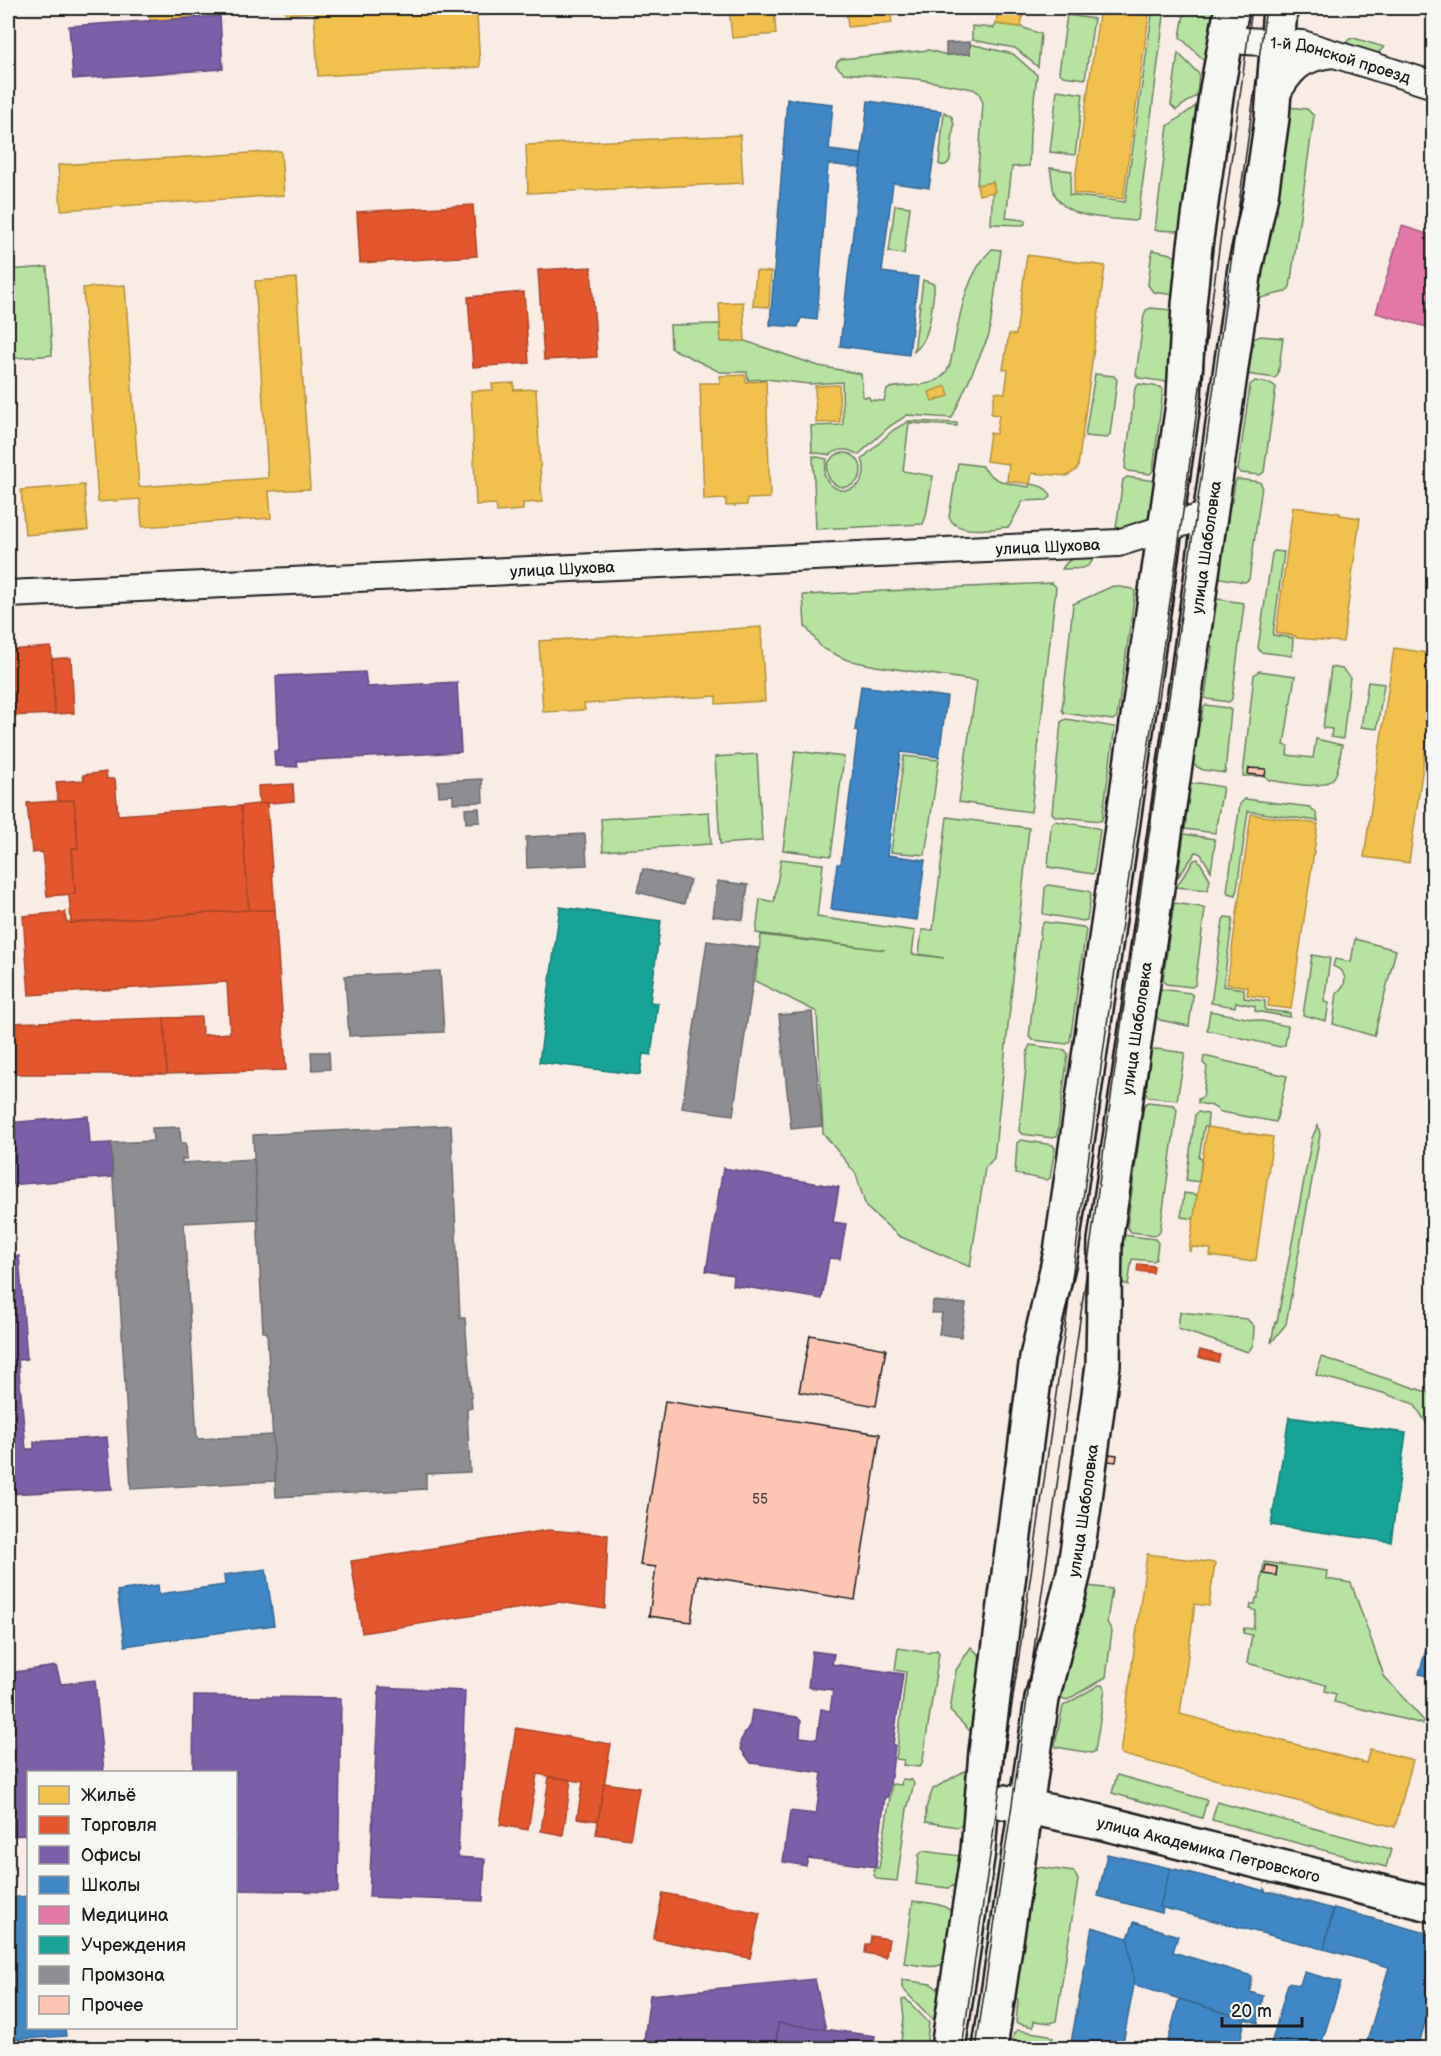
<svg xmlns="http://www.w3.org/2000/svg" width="1441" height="2056" font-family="'Balsamiq Sans',sans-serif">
<rect width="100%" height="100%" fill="#f8ece5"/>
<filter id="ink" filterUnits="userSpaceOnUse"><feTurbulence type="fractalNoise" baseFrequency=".0167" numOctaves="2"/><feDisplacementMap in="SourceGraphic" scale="12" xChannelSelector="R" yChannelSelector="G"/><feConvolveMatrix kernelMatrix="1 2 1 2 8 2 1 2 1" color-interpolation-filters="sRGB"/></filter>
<g filter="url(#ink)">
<g fill="#b7e3a1" stroke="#6a805e" stroke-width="1.5">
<path d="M1153 8H1165L1138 219 1134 221C1108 217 1065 221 1054 192 1052 185 1052 176 1050 168L1072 171 1069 195 1125 202Z"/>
<polygon points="1185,8 1217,8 1212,68 1180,37"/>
<polygon points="1067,15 1094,19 1085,79 1063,76 1059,72"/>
<polygon points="996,24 1021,27 1041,34 1038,67 1015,48 972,40 972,26 994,28"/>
<polygon points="1354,38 1384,47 1376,55 1345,45 1349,39"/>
<polygon points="970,44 1013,54 1037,75 1030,132 1029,166 1012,167 1006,218 1025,220 1025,224 1022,225 991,224 993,182 977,185 983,103 979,93 973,89 917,79 844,73 836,66 837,62 841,59 929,50 946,55 970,54"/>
<polygon points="1178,53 1199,74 1197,95 1176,110 1171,105"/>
<polygon points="1057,90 1083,94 1075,155 1050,152"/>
<polygon points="1210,96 1185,227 1177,231 1155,230 1168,126"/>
<polygon points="1288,107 1307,109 1314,116 1290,287 1285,292 1248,301"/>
<path d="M944 112 952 117 954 125 950 160C947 165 944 167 939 164Z"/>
<polygon points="895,205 910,207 904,254 889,252"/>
<path d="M992 249 1001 250 989 335 952 418 907 415 890 426 858 455C848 448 839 448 830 455L812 452 811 426 843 425 842 382 809 384 766 379 748 380 747 372H720L671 348 670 325 720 324 721 342 745 341 819 366 861 374 863 397H869L870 400 884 401 887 390 890 388C912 383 941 391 950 364 959 325 962 278 992 249Z"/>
<polygon points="1152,250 1171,254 1179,260 1182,296 1153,292 1148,285"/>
<polygon points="47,267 52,355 8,359 8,270"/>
<path d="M923 280 934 284V291C931 311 931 338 914 352Z"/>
<polygon points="1151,308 1181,311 1176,374 1168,378 1168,382 1139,378 1136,375 1144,315 1146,310"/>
<polygon points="1261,336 1283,338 1278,375 1275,378 1247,374 1248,341"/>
<polygon points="1095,374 1114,376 1117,380 1110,435 1107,438 1085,436"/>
<polygon points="1255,381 1272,384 1276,387 1264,472 1260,475 1241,473 1238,470 1250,385"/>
<polygon points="1139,384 1160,387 1163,390 1153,471 1150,474 1128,471 1125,468 1135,388"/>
<path d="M909 421 957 423V426L909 423 903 471 933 476 926 516 923 524 816 529 813 456 827 459 824 474C834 503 874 490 862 459L893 430Z"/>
<circle cx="844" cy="470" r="17"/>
<path d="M958 463 982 466C994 483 1010 484 1029 487L1030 484C1038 485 1049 488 1051 497L1047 500 1023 501 1009 527C992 528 957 536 949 517Z"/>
<polygon points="1127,477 1155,481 1155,517 1135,527 1116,528 1123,480"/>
<polygon points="1237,479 1260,482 1262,486 1249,579 1245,582 1208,576 1219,508 1232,502 1235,482"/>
<polygon points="1274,551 1284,552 1273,635 1293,638 1292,656 1261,652 1258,648 1272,554"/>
<path d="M1093 557C1091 572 1074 568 1062 569 1070 555 1078 558 1093 557Z"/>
<polygon points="1052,583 1056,587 1031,812 959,802 977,681 876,666 847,660 822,648 805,626 803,595"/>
<polygon points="1113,586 1133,589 1135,592 1117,717 1113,720 1064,713 1062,710 1073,604"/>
<polygon points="1205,597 1243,603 1244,605 1232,699 1229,702 1207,699 1205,697 1212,647 1201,639"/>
<polygon points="1331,667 1342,669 1350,677 1343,739 1331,737 1332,729 1323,728"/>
<path d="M1259 671 1295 676 1284 745 1288 746 1287 755 1313 758 1316 739 1342 745C1340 754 1340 765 1336 774 1327 794 1287 782 1269 780L1265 776H1243L1254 675Z"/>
<polygon points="1368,682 1384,684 1377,729 1361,727"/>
<polygon points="1206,705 1227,708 1231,710 1225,773 1203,770 1190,763 1197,722 1201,721 1203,707"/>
<polygon points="1066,719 1115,727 1102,820 1100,821 1055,816 1052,813 1061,722"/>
<polygon points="795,751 844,757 831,856 783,850"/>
<polygon points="757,754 762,841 720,844 715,757"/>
<polygon points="904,756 939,760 925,855 891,852"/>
<polygon points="1199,783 1223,787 1215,833 1185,829 1186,820 1183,817 1188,785"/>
<polygon points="1245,799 1310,807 1316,813 1318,821 1248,811 1236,895 1228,893 1227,891 1240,804"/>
<polygon points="709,812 711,844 603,851 601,819"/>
<polygon points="947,817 1029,828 994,1158 985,1168 970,1267 899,1236 866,1207 856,1174 823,1133 817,1012 755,981 761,935 885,950 756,933 760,899 774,902 781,859 823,864 817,917 915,931 912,954 944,958 919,954 922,930 933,930"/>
<polygon points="1055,821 1097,828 1100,830 1094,872 1093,874 1048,867 1051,825"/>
<polygon points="1184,834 1214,839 1215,844 1211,871 1201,854 1196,852 1178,877"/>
<polygon points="1198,859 1210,879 1208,890 1176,887 1194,860"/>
<polygon points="1048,885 1089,891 1091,894 1087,920 1083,921 1043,914 1045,888"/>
<polygon points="1174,903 1200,907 1205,909 1195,985 1192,987 1166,984 1163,980"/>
<polygon points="1225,917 1233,918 1223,986 1244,989 1244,998 1265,1001 1265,1010 1290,1013 1290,1017 1255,1011 1255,1006 1236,1002 1235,1007 1211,1003 1223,920"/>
<polygon points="1044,922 1083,927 1086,930 1070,1041 1067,1044 1033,1040 1029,1037 1041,926"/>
<polygon points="1355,939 1396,950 1374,1036 1333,1024 1337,993 1344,985 1345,978 1342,971 1333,966 1335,959 1351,962"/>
<polygon points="1312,955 1330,958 1324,1002 1329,1003 1326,1021 1303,1015"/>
<polygon points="1160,989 1190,993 1193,996 1189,1026 1160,1020 1150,1012 1148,994"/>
<polygon points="1210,1011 1288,1026 1285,1045 1280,1047 1207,1030"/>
<polygon points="1030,1045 1065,1050 1068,1054 1057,1136 1053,1138 1022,1134 1019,1131 1028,1049"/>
<polygon points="1157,1049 1185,1053 1177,1100 1149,1097 1146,1094 1147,1082 1136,1074 1148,1052"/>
<polygon points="1204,1056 1287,1076 1276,1122 1221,1112 1212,1106 1198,1103 1198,1099 1203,1097 1207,1067 1203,1063"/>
<polygon points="1148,1102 1174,1105 1177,1110 1160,1231 1156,1235 1131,1232 1127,1227 1144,1105"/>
<polygon points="1198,1112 1208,1114 1207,1127 1204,1127 1199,1158 1202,1159 1199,1182 1186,1180 1195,1115"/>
<polygon points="1318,1125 1320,1135 1286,1324 1271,1343 1275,1322 1277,1322 1312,1138"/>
<polygon points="1021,1140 1053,1145 1055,1148 1050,1178 1047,1180 1015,1174 1017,1143"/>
<polygon points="1184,1193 1197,1195 1194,1219 1181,1217"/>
<polygon points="1123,1235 1155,1239 1158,1243 1156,1259 1153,1261 1132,1259 1128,1285 1121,1282 1114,1239"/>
<polygon points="1180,1312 1247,1319 1254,1326 1253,1345 1248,1352 1178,1329"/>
<polygon points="1321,1357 1433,1394 1433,1433 1414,1404 1383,1393 1316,1375"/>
<polygon points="1264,1562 1327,1571 1326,1579 1351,1583 1384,1676 1424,1721 1423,1724 1334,1702 1336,1694 1325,1691 1326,1685 1247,1663 1252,1635 1243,1633 1244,1628 1253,1629 1256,1611 1250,1609 1251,1604 1255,1604 1256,1598 1258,1598 1258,1593 1260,1592"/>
<polygon points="1079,1585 1112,1589 1107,1622 1112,1631 1106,1677 1067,1700 1061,1698 1054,1693"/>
<polygon points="971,1647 981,1657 984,1666 975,1736 950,1711 956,1670"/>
<polygon points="898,1648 928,1653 937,1650 939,1653 923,1759 921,1766 918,1767 903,1765 904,1760 896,1759 906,1672 895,1670"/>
<polygon points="1099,1685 1102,1685 1105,1689 1095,1751 1092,1753 1056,1747 1055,1744 1063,1706"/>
<polygon points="971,1767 970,1821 958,1827 926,1822 926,1808 933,1789"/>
<polygon points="1117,1775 1207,1800 1202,1818 1112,1793"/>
<polygon points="902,1779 912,1780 914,1784 907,1809 897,1881 877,1879 874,1875 874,1868 879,1868 892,1784 901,1785"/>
<polygon points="1217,1802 1391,1849 1386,1867 1212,1820"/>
<polygon points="923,1851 969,1857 957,1885 948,1888 916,1884 919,1855"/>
<polygon points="1024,1865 1074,1872 1078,1880 1056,2021 1051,2023 1034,2021 1033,2027 1016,2023 1018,2000 1007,1991"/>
<path d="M913 1901C928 1903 943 1903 954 1913L948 1962C934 1970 919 1965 904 1963Z"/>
<polygon points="902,1980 931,1984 942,1992 944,2018 935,2022 902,1988"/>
<polygon points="906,1999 929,2023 926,2048 900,2048 904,2018 902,2000"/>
<polygon points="1017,2030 1049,2035 1053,2038 1051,2048 1011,2048 1014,2033"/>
</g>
<g fill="#f2c14e" stroke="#b2903f" stroke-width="1.5">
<polygon points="149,8 195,8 196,18 150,21"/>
<polygon points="285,8 521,8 522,13 477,15 480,67 318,76 314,12 286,14"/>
<polygon points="729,8 774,8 776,34 732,38"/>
<polygon points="846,8 890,8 892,23 848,27"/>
<polygon points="998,8 1024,8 1021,27 996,24"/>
<polygon points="1100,8 1150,8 1123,199 1073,193"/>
<polygon points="740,135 743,183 528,193 526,145"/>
<polygon points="281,151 284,195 61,210 58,165"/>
<polygon points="993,182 995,192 979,195 977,185"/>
<polygon points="1027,255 1105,266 1078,467 1075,471 1067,476 1032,473 1030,484 1007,481 1009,464 986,461 990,433 996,434 999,415 991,414 995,392 1005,393 1008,370 1003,369 1009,334 1016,335"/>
<polygon points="756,271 771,272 769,307 753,306"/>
<polygon points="296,278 310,489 269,491 271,518 142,527 140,499 98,502 83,288 125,285 139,487 268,478 255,281"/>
<polygon points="743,302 745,341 721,342 719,303"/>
<polygon points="745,375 746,382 766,381 770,498 747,499 747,505 726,506 726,499 704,500 700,383 720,383 720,376"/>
<polygon points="514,383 514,390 536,389 542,502 523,503 523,510 497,512 496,504 476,505 471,391 493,390 492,384"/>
<polygon points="839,385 840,422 816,423 815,386"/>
<polygon points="946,386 949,396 932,401 929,392"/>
<polygon points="84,485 88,530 25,535 21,490"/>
<polygon points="1293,507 1340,513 1340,515 1360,518 1343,642 1296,638 1296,636 1276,633"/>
<polygon points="761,627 765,701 716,704 716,696 584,704 585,710 543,712 539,641"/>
<polygon points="1394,648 1434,654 1434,689 1409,863 1364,857"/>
<polygon points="1251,814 1318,824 1291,1009 1268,1006 1269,998 1247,995 1248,987 1227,984"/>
<polygon points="1207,1127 1273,1137 1256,1260 1246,1261 1210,1256 1211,1249 1192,1247 1191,1251 1189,1251"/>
<polygon points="1147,1554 1215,1563 1209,1606 1195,1604 1180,1714 1366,1763 1370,1749 1413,1760 1395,1827 1120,1754"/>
</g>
<g fill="#e4572e" stroke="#a84529" stroke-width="1.5">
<polygon points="473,205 477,256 360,263 357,212"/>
<polygon points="591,267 597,357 544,360 538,270"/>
<polygon points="524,292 529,363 473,367 468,297"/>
<polygon points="51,647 55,714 8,716 8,650"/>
<polygon points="62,658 71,658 74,713 55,714 52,659"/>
<polygon points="106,772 107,779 115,779 118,815 241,806 249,910 71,923 69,894 75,894 72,848 78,848 74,800 58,801 56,782 84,780 83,775"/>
<polygon points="293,784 294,801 259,804 258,786"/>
<polygon points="74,800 78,848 72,848 75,894 47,896 42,852 32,853 27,803"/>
<polygon points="267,803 275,910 249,910 241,806"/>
<polygon points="249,910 275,910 286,1070 167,1074 164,1018 201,1017 202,1035 230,1033 227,982 29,995 23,916 65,912 66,921 71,923"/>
<polygon points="164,1018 167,1074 8,1074 8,1023"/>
<polygon points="1138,1264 1154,1266 1153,1273 1137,1271"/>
<polygon points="1200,1350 1220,1355 1218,1362 1198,1357"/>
<polygon points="548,1530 608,1535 605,1609 559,1602 362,1633 351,1561"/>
<polygon points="516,1728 611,1744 598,1821 577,1818 583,1782 537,1774 528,1830 500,1825"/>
<polygon points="549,1777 571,1780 563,1835 541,1831"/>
<polygon points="604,1783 639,1788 630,1839 596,1834"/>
<polygon points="663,1893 760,1913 750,1958 653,1939"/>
<polygon points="871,1936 889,1939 886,1957 865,1953 866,1944 870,1944"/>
</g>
<g fill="#7b5ea7" stroke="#5e4a7d" stroke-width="1.5">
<polygon points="220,16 223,69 73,79 69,26"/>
<polygon points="365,672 367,687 457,682 461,752 297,761 298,767 275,766 274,751 279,751 276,676"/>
<polygon points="88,1116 90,1144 111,1143 113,1177 8,1185 8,1123"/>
<polygon points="723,1168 839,1187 833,1222 846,1224 840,1259 829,1258 822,1299 732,1285 733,1275 706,1271"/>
<polygon points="8,1199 12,1256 19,1256 27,1359 18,1360 26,1449 34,1449 34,1442 107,1437 112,1489 8,1494"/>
<polygon points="812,1651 834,1654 832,1664 903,1674 893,1745 895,1745 892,1771 888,1797 885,1797 876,1867 808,1858 806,1866 783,1862 790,1811 816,1814 822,1773 751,1763 741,1749 740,1742 750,1724 752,1710 797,1717 801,1721 800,1737 817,1739 821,1709 830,1711 833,1690 808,1687"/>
<polygon points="56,1666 61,1684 95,1680 104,1772 28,1772 28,1835 8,1836 8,1673"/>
<polygon points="379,1687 465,1691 458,1857 485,1859 483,1901 369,1897"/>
<polygon points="194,1696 341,1698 338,1892 236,1890 236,1772 193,1772"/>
<polygon points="815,1979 826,2030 778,2023 776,2048 643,2048 650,1995"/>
<polygon points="778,2023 875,2036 873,2048 776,2048"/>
</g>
<g fill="#3f88c5" stroke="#346892" stroke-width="1.5">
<polygon points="787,99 833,104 829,150 862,154 860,168 828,164 817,320 801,318 798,327 770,325"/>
<polygon points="868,101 941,111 929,188 893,183 882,272 918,277 909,355 840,346"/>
<polygon points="861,686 947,697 939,757 901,752 887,855 925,860 917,920 831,909 837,864 841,864 858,731 855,730"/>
<polygon points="266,1569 274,1625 125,1646 117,1591 158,1585 159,1594 225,1585 224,1575"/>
<polygon points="1434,1621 1434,1678 1419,1674"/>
<polygon points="1107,1854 1170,1868 1160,1907 1163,1908 1162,1913 1098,1896"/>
<polygon points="1170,1868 1232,1883 1235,1882 1235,1884 1240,1884 1264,1891 1264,1889 1266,1892 1272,1892 1333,1909 1324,1949 1160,1907"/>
<polygon points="28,1896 28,2028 65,2028 66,2036 8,2040 8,1898"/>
<polygon points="1334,1908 1434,1935 1434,1991 1418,2048 1365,2048 1389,1967 1324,1949"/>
<polygon points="1134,1922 1178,1936 1173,1952 1252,1976 1250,1992 1263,1996 1258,2023 1134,1985 1128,1938"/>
<polygon points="1092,1927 1128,1938 1134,1985 1122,2048 1070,2048"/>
<polygon points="1304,1972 1341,1982 1320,2048 1270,2048 1288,1983 1300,1985"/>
<polygon points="1179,1999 1245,2019 1239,2048 1166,2048"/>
</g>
<g fill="#e377a8" stroke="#a75c7e" stroke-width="1.5">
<polygon points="1402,226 1434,236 1434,329 1376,313"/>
<polygon points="1434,499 1434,518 1429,517"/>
</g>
<g fill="#17a398" stroke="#187a73" stroke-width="1.5">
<polygon points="560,907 661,921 650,1002 658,1003 651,1055 643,1054 640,1075 539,1062"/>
<polygon points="1289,1417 1406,1433 1391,1542 1271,1525"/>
</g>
<g fill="#8d8d92" stroke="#6b6b6f" stroke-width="1.5">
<polygon points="970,42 970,54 946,55 946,43"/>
<polygon points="482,779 483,802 453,803 453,795 439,796 438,781"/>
<polygon points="479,808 480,822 466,823 465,809"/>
<polygon points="585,834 587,865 527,868 526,837"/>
<polygon points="643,869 690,880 684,904 637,892"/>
<polygon points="717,881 748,885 743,920 713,916"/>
<polygon points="707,941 758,948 733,1115 682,1108"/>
<polygon points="440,971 444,1032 349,1036 345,976"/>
<polygon points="812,1012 822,1126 791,1129 779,1015"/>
<polygon points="311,1052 329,1052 330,1069 312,1070"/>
<polygon points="451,1125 460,1318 465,1318 472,1408 467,1409 470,1472 426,1474 426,1489 276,1497 267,1332 263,1332 253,1135"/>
<polygon points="180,1127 181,1143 186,1143 187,1159 182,1159 182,1163 254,1159 258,1219 184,1223 197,1439 273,1435 275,1481 131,1489 111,1143 153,1141 152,1128"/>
<polygon points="933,1301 966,1304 961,1337 939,1334 942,1313 932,1313"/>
</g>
<g fill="#fec5b3" stroke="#1c1c1c" stroke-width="1.5">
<polygon points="1249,768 1266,769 1265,776 1248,774"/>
<polygon points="810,1335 886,1349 876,1406 799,1392"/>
<polygon points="665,1401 880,1434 855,1600 698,1575 691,1622 649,1616 656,1567 640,1565"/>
<polygon points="1102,1453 1117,1455 1116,1462 1108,1461 1107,1469 1099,1468"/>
<polygon points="1266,1565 1277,1567 1276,1576 1264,1574"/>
</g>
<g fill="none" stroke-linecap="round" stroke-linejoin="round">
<defs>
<g id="street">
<path id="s1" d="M1245 41 1302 44 1434 85"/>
<path d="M1275 97C1290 70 1301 57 1333 54"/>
<path id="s2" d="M8 594 1118 543 1211 514"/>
</g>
<g id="secondary">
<path id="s3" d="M1004 1802 1096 1821 1434 1905"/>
<polyline points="948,2048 978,1851 986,1752 1037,1357 1061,1252 1184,397 1189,305 1195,246 1217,89 1232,8"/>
<path id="s4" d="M990 2048 1042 1699 1074 1572 1083 1513 1103 1365 1105 1241 1174 772 1245 268 1261 195 1272 118 1280 8"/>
</g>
</defs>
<use href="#street" stroke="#1c1c1c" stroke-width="30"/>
<use href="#secondary" stroke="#1c1c1c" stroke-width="38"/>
<use href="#street" stroke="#f6f6f2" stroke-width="26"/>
<use href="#secondary" stroke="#f6f6f2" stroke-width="33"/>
<g stroke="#1c1c1c" stroke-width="1.5">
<polyline points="962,2048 1038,1525 1107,1024 1178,548 1252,8"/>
<polyline points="976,2048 1019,1757 1121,1026 1205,451 1266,8"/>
</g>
</g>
</g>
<g text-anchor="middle" stroke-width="6" stroke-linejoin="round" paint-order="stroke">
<g font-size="14" fill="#544642">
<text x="760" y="1504">55</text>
</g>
<g font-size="16" fill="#1c1c1c" stroke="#f6f6f2">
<text dy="6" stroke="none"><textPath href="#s1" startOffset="98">1-й Донской проезд</textPath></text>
<text dy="6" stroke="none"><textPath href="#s2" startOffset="1041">улица Шухова</textPath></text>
<text dy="6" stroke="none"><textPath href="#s4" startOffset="1518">улица Шаболовка</textPath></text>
<text dy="6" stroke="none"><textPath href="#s2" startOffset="555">улица Шухова</textPath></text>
<text dy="6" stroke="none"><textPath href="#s4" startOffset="1032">улица Шаболовка</textPath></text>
<text dy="6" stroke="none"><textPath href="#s4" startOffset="546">улица Шаболовка</textPath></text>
<text dy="6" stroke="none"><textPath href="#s3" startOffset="210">улица Академика Петровского</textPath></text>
</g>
</g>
<rect width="1441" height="2056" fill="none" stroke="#f6f6f2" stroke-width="30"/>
<rect x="15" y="15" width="1411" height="2026" fill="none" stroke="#1c1c1c" stroke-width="2" filter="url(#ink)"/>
<rect x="27" y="1771" width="210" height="258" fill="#f6f6f2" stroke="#9f9f9c" stroke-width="1.5"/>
<rect x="39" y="1786" width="30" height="18" fill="#f2c14e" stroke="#9f9f9c" stroke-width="1.5"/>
<text x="81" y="1801" font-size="18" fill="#1c1c1c">Жильё</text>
<rect x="39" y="1816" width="30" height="18" fill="#e4572e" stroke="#9f9f9c" stroke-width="1.5"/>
<text x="81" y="1831" font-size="18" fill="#1c1c1c">Торговля</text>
<rect x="39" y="1846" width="30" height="18" fill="#7b5ea7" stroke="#9f9f9c" stroke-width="1.5"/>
<text x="81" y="1861" font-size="18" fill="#1c1c1c">Офисы</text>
<rect x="39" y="1876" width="30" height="18" fill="#3f88c5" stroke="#9f9f9c" stroke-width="1.5"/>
<text x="81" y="1891" font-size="18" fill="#1c1c1c">Школы</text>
<rect x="39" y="1906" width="30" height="18" fill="#e377a8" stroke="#9f9f9c" stroke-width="1.5"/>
<text x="81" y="1921" font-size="18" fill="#1c1c1c">Медицина</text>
<rect x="39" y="1936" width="30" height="18" fill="#17a398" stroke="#9f9f9c" stroke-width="1.5"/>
<text x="81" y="1951" font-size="18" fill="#1c1c1c">Учреждения</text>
<rect x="39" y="1966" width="30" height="18" fill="#8d8d92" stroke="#9f9f9c" stroke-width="1.5"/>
<text x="81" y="1981" font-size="18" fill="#1c1c1c">Промзона</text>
<rect x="39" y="1996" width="30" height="18" fill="#fec5b3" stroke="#9f9f9c" stroke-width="1.5"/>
<text x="81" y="2011" font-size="18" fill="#1c1c1c">Прочее</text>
<path d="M1222 2017v9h80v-9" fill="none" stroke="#1c1c1c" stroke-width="3"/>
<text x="1231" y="2017" font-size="18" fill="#1c1c1c" stroke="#f6f6f2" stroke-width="4.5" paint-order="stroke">20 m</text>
</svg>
